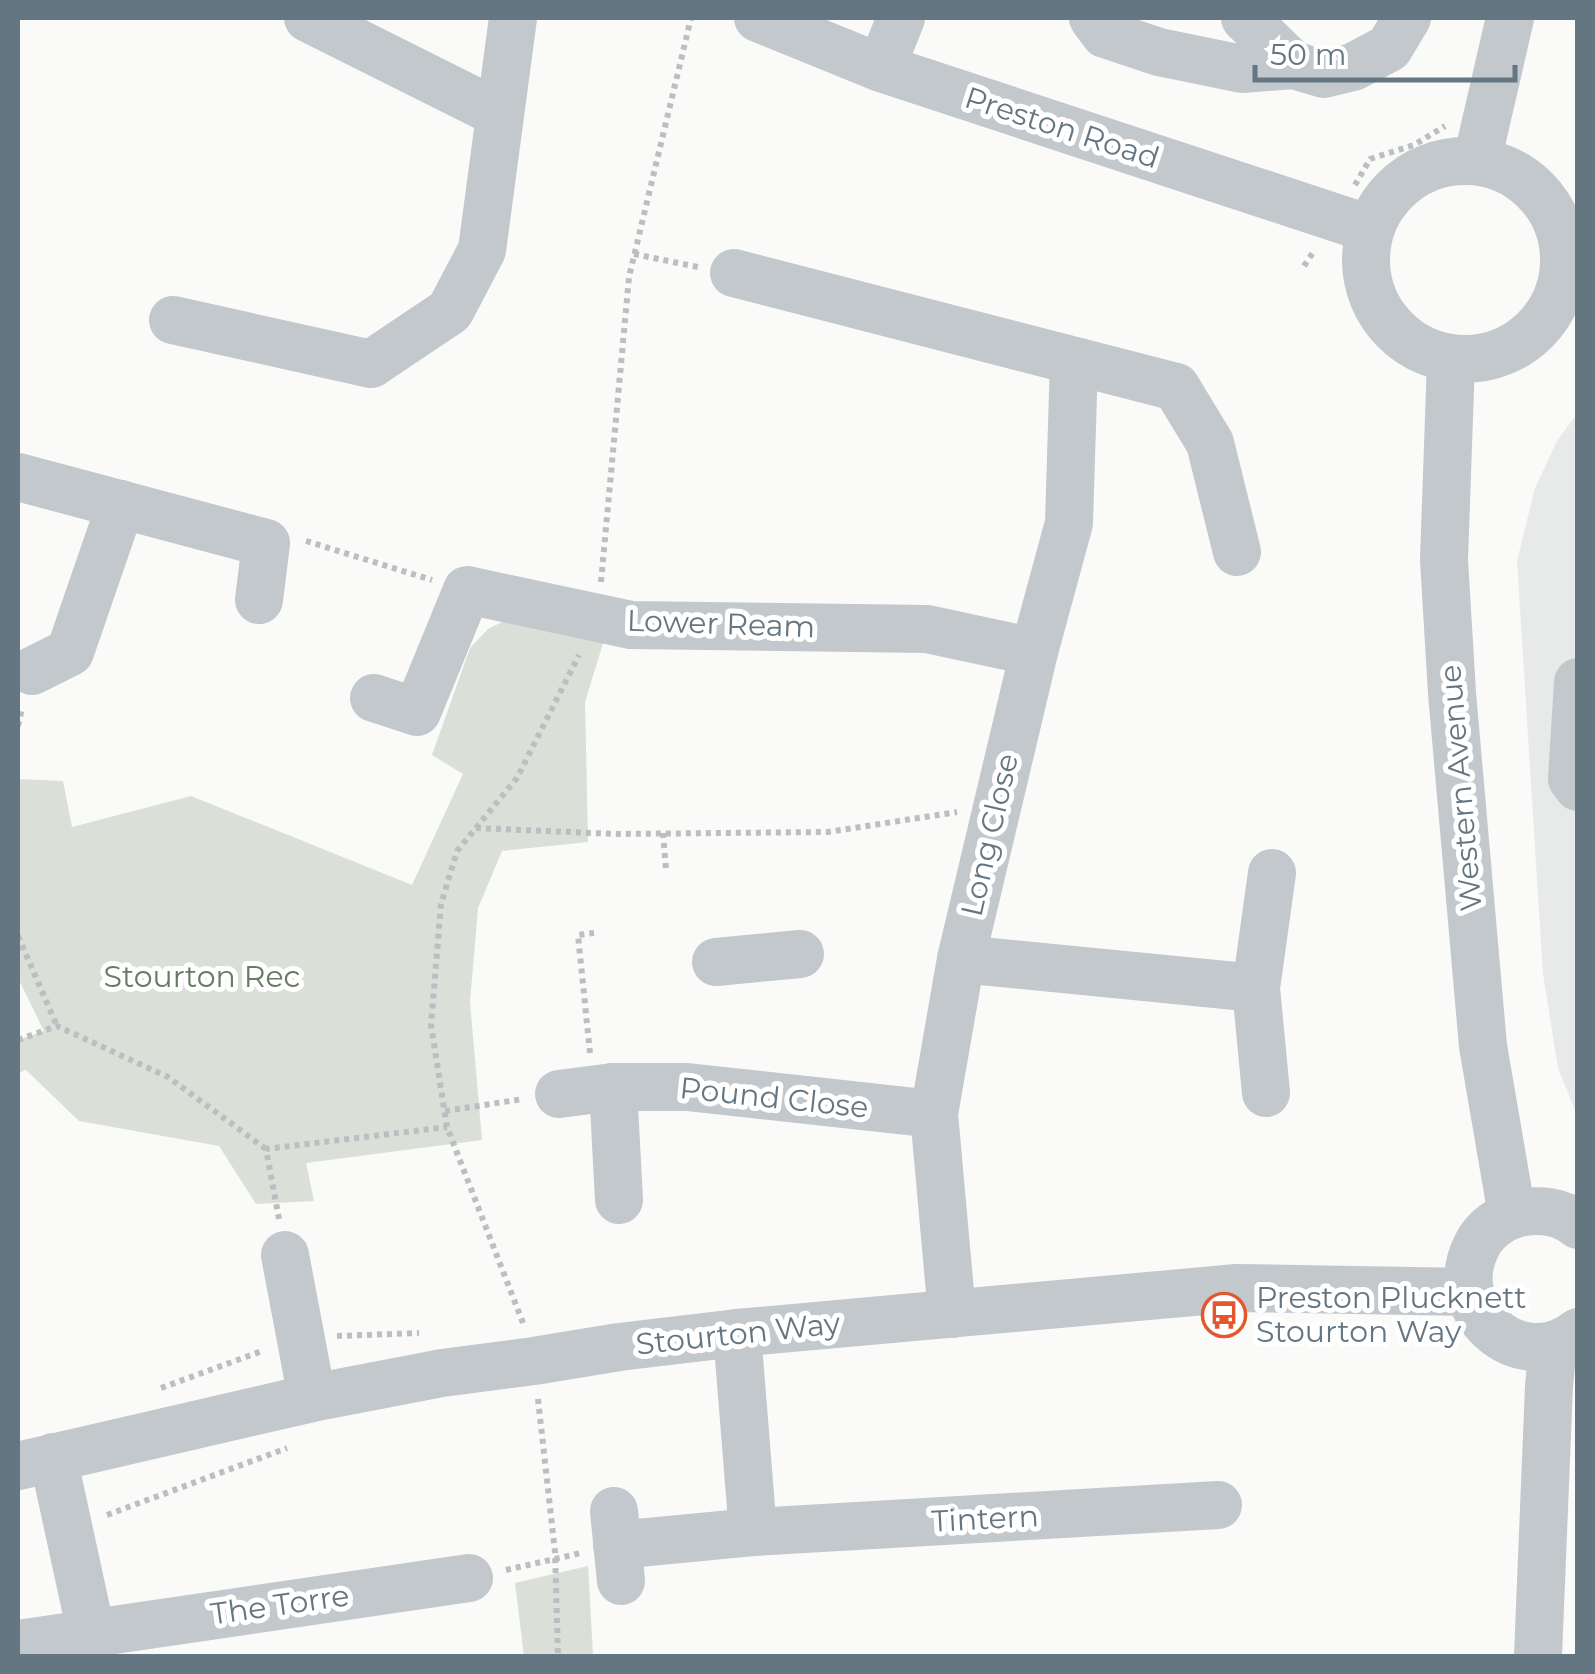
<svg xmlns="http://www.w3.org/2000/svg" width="1595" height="1674" font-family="Montserrat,sans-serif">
<rect width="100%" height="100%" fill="#fafaf8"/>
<polygon fill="#e8e9e9" points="1577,417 1577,1115 1558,1068 1543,974 1517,561 1535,488 1557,441 1573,419"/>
<g fill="#dadfd7">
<polygon points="508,619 605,637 585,702 588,842 502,851 478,908 470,1002 482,1140 306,1163 314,1201 256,1204 219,1146 79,1121 26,1070 18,1073 18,1040 44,1031 18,978 18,779 63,781 72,827 191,796 412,885 463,774 432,755 470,648 488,629"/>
<polygon points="588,1566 593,1656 524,1656 515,1583"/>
</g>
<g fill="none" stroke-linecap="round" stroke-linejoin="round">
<g stroke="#bbbfc2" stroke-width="6" stroke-dasharray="5 5" stroke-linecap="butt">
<polyline points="1355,185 1370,159 1414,145 1445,126"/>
<polyline points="634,254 698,267"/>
<polyline points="1304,266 1314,251"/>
<polyline points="306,541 432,580"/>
<polyline points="601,582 629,277 691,18"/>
<polyline points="18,726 22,708"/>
<polyline points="476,828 616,834 828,832 957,812"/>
<polyline points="663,833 666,869"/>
<polyline points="18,936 57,1026"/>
<polyline points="18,1040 57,1026 168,1077 266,1149"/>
<polyline points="590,1053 578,935 594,933"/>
<polyline points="445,1111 523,1099"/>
<polyline points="279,1219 266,1149 447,1127"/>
<polyline points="523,1323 447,1127 431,1025 441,904 457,851 517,778 579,655"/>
<polyline points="337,1336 419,1333"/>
<polyline points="161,1388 262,1351"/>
<polyline points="538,1399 555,1552 558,1656"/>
<polyline points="107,1515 287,1448"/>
<polyline points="506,1570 581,1553"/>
</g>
<g stroke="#c3c8cc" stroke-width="48">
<polyline points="308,18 500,114"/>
<polyline points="758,18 881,68 1370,229"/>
<polyline points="1093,18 1105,34 1159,52 1242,69 1293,65 1324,74 1353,67 1389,48 1407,18"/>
<polyline points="1245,18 1293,65"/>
<polyline points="881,68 901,18"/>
<circle cx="1465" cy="260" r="99"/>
<polyline points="1477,161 1510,18"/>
<polyline points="734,273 1176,387 1210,443 1237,552"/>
<polyline points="173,320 371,364 450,311 482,250 513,18"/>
<polyline points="1451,360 1444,560 1452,693 1483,1046 1512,1215"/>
<polyline points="18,477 266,543 259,600"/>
<polyline points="32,671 70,652 121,504"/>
<polyline points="1578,682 1572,779 1578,787"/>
<polyline points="374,698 417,712 467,590 631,625 927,629 1034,652"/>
<polyline points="961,959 1256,988"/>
<polyline points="716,962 800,954"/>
<polyline points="1266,1093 1256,988 1272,873"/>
<polyline points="559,1094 613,1087"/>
<polyline points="619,1200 613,1087 687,1087 934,1114"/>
<path d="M1578 1225C1561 1211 1539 1209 1519 1213 1502 1217 1485 1229 1477 1245 1443 1310 1520 1378 1578 1332"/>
<polyline points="285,1255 312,1398"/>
<polyline points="952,1314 934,1114 961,959 1034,652 1069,523 1074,361"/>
<polyline points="737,1333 753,1532"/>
<polyline points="53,1457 91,1632"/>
<polyline points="18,1466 312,1398 442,1373 534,1361 619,1347 737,1333 1237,1288 1469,1292"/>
<polyline points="614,1511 621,1581"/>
<polyline points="617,1545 753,1532 1218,1505"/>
<polyline points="18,1644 469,1578"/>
<polyline points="1538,1656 1549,1386 1553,1345"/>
</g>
</g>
<defs>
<symbol id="bus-ring" viewBox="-11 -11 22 22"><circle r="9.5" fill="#fff" stroke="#e4572e" stroke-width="1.5"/><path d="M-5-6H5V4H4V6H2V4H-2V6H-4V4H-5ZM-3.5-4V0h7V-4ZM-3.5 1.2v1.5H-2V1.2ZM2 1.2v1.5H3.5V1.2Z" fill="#e4572e"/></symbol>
</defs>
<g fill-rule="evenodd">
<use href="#bus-ring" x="1199" y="1290" width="50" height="50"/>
</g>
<g text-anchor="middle" stroke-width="10" stroke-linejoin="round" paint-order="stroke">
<g font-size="30" fill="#657683" stroke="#fff">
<text transform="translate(1062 128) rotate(18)" y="10">Preston Road</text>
<text transform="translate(721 624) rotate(2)" y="10">Lower Ream</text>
<text transform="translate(1461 788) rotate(-95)" y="10">Western Avenue</text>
<text transform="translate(990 835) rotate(-77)" y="10">Long Close</text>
<text transform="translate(774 1098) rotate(6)" y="10">Pound Close</text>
<text transform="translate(738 1334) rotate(-6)" y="10">Stourton Way</text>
<text transform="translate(985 1519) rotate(-3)" y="10">Tintern</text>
<text transform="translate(280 1605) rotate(-8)" y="10">The Torre</text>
</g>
<g font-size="30" fill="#687a64" stroke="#fff">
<text x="202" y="987">Stourton Rec</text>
</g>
<g font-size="30" fill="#657683" stroke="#fff" text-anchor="start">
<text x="1256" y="1308">Preston Plucknett<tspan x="1256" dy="34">Stourton Way</tspan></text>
</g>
</g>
<rect width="1595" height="1674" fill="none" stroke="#657683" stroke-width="40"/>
<path d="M1255 65v15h260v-15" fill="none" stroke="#657683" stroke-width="5"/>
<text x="1270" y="65" font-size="30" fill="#657683" stroke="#ffffff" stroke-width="8" paint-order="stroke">50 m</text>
</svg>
